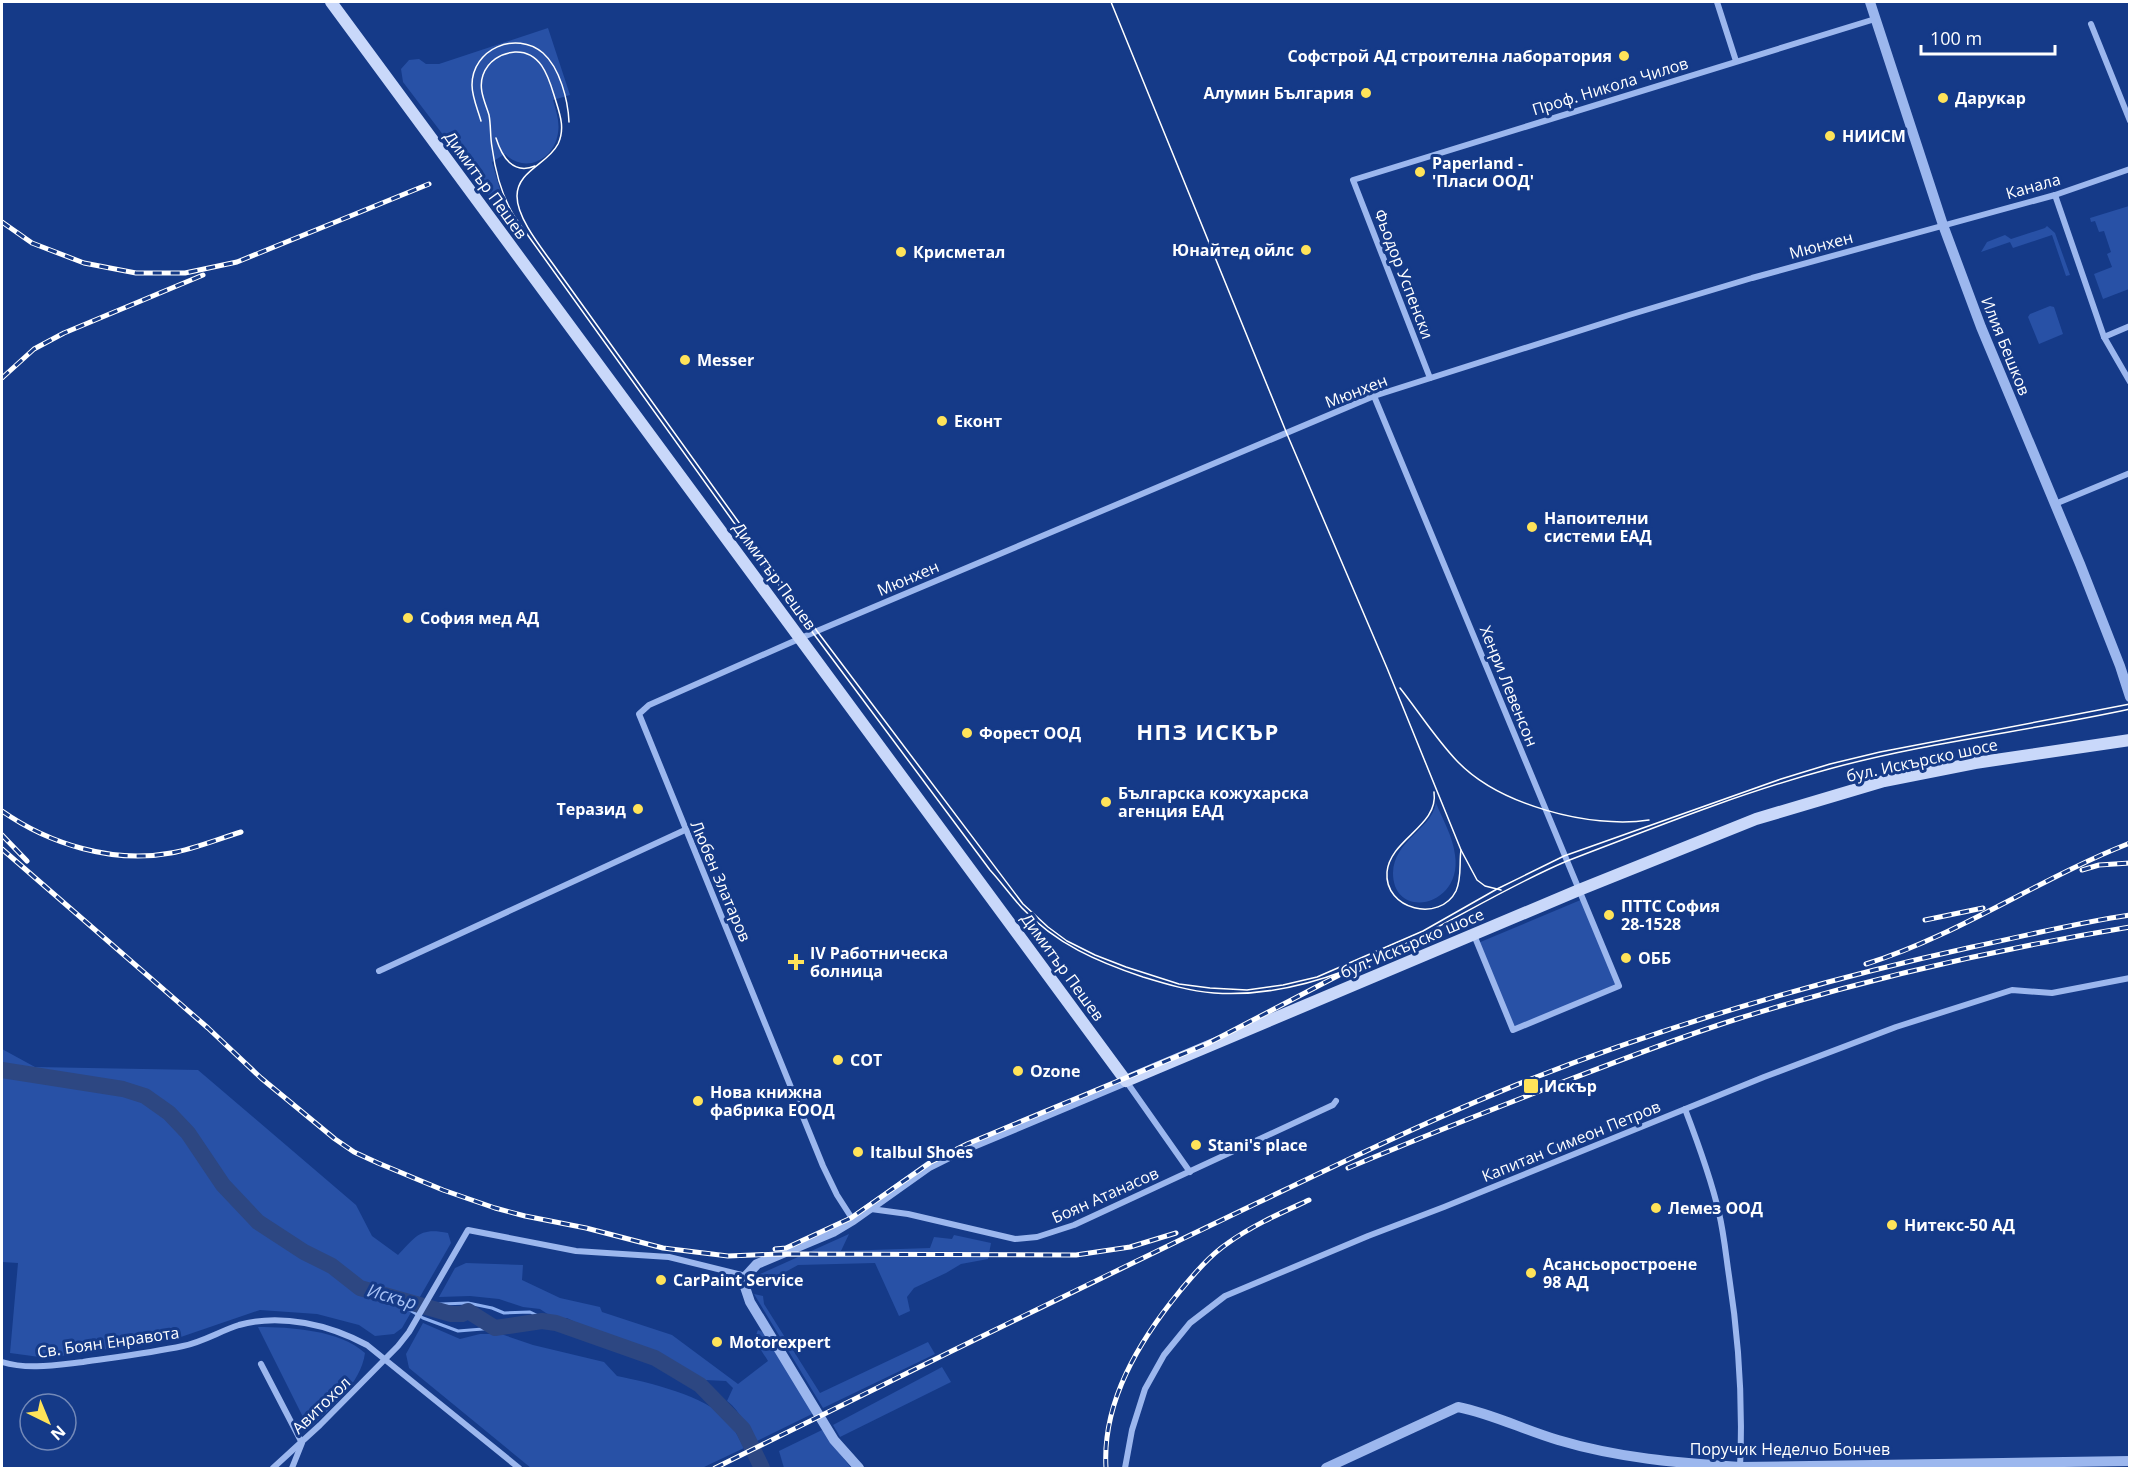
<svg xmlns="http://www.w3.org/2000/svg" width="2131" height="1470" font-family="'Open Sans',sans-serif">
<rect width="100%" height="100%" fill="#153a88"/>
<g fill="#2851a6">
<path d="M548 28 570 95 553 100C556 111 560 122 558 133 554 160 525 174 505 154L492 162 505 207 497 206 403 82 401 69 409 60 419 59 426 64H439Z"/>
<polygon points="2129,206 2129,289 2103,299 2094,274 2112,267 2107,254 2111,252 2104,231 2099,232 2095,221 2091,222 2090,218"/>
<polygon points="2047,226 2055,233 2070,275 2066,276 2052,235 2013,248 2010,242 1981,252 1987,242 2005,235 2011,239 2045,228"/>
<polygon points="2050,306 2054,307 2063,334 2039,344 2028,317 2030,314"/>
<path d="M1436 803C1443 820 1453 837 1455 855 1463 907 1393 921 1393 873 1394 840 1431 830 1436 803Z"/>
<polygon points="1583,899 1619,986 1513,1030 1478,943"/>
<path d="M2 1049 35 1067 198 1070 356 1205 372 1236 398 1255C416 1236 420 1227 448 1233L451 1243 402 1328 394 1334 375 1336 359 1325 317 1314 260 1310 175 1339 47 1358 10 1353 18 1263 2 1262Z"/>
<polygon points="849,1234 841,1251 930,1248 934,1237 952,1239 954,1235 991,1243 988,1259 961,1264 946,1273 914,1288 907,1297 910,1311 899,1316 875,1263 798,1265 769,1281 758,1275"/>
<path d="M466 1263 523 1265 522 1280 560 1298 600 1307 602 1312 672 1335 738 1384 768 1361C763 1352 752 1341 758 1330L763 1332 814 1413 755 1442C743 1427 743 1413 727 1401L733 1388 726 1381 705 1380 663 1356 587 1328 567 1318 555 1319 540 1309 523 1307 499 1299 470 1296 439 1297 455 1268Z"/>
<polygon points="754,1294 763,1296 764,1304 820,1393 928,1342 935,1354 823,1408"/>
<path d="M423 1323 460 1339 480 1334H501L533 1345 604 1362 617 1376C648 1382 706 1396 727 1420 734 1427 739 1439 744 1448L702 1468H531L409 1368 406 1354Z"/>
<path d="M258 1327C290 1327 340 1330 365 1353 361 1384 330 1408 309 1429Z"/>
<polygon points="942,1367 951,1382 840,1437 833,1425"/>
<polygon points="822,1430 851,1468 784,1468 779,1451"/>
</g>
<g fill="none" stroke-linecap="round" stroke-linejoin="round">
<g stroke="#8eb0f1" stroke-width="3">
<polyline points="385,1295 423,1318 458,1331 495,1328"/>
<polyline points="415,1305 468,1303 492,1308 504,1313 530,1312 551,1322"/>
</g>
<polyline stroke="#2d4782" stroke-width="16" points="2,1070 123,1089 145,1096 169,1113 188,1133 223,1185 258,1222 304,1252 332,1266 360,1288 451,1314 462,1314 468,1311 495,1328 542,1321 556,1323 655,1358 700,1385 743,1429 762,1468"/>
<g stroke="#9cb7ee" stroke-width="6">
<polyline points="1717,2 1736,61"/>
<polyline points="2091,24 2130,121"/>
<polyline points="2055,195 2104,337 2130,382"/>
<polyline points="2104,337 2130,326"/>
<polyline points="1430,378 1353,180 1875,19"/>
<polyline points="1374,396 1619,986 1513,1030 1474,935"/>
<polyline points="2055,504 2130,473"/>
<polyline points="379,971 685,830"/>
<polyline points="1126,1081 1190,1172"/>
<path d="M1685 1109C1698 1143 1711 1178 1719 1213 1724 1234 1726 1256 1729 1276 1739 1340 1743 1403 1740 1468"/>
<polyline points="871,1209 908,1214 1015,1239 1037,1237 1074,1225 1333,1105 1336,1101"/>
<polyline points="853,1220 837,1195 823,1166 639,714 649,705 817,631 1374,396 1629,315 1752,278 2055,195 2130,169"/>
<path d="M2 1362C28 1370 56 1365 83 1362 117 1357 150 1353 183 1346 203 1342 220 1331 239 1325 281 1313 330 1325 367 1345L519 1468"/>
<polyline points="261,1364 302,1443 292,1468"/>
<polyline points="273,1468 320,1425 398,1346 409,1332 468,1230 576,1251 669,1257 746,1276"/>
<polyline points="1125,1468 1132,1430 1145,1389 1164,1355 1190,1323 1225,1296 1368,1236 1444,1207 1764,1077 1896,1027 2012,990 2052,993 2130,978"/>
</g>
<g stroke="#9cb7ee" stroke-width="10">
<polyline points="1870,2 1943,225 1981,327 2080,564 2120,666 2130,697"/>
<polyline points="859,1468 834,1440 750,1302 744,1284 746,1276 757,1264 833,1232 853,1220 929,1166 959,1151 1126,1081"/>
<path d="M1326 1468 1458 1407C1493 1414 1524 1430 1558 1440 1618 1458 1678 1463 1740 1467L2130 1461"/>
</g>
<polyline stroke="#c9d8fa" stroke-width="12" points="331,2 1126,1081 1579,890 1756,819 1884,781 1975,763 2130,740"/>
<g stroke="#fff" stroke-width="1.5">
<polyline points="1111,2 1287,434 1387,668 1461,850 1477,880 1485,886 1501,890"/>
<path d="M481 121C478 110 472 97 472 85 472 49 516 30 543 53 560 68 568 100 569 122"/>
<path d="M496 138C502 157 513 175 535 166"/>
<path d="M1400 688C1419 712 1436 739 1457 761 1499 805 1590 829 1649 820"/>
<path d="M2130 704 1880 752 1830 764 1781 779 1564 856 1497 889 1423 931 1317 977 1283 985 1247 990 1210 988 1179 984 1126 967 1095 955 1067 941 1048 927 1023 904 817 631 558 271C545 252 517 220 517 196 517 171 548 164 558 144 566 127 559 112 554 95 548 75 540 51 515 52 501 53 488 61 483 75 478 89 485 102 489 115 491 125 490 136 492 147 495 170 502 196 514 216L813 633 990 870C1001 882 1011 896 1022 908 1056 944 1098 962 1143 977 1166 984 1189 991 1214 993 1343 1002 1453 909 1567 861 1653 828 1740 793 1829 769 1927 742 2030 731 2130 709"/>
<path d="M1434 792C1439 826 1390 839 1387 872 1384 910 1440 923 1456 891 1462 878 1459 863 1461 850"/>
</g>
<defs>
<g id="rail">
<polyline points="2,222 32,243 84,263 136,273 185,273 237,262 429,184"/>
<polyline points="2,378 34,349 64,333 203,275"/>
<path d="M2 811C49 844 113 864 171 853 194 849 218 839 241 832"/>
<polyline points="2,835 27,861"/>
<polyline points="2,849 208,1028 261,1078 335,1139 354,1152 378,1163 443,1190 495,1208 525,1216 586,1228 663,1248 728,1256 780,1254 1076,1255 1130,1247 1176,1233"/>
<polyline points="2082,870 2099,865 2130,863"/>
<polyline points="1925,920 1983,908"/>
<path d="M1866 964C1959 935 2040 878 2130 843"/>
<path d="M1348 1168C1417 1139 1488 1111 1558 1084 1618 1061 1677 1038 1737 1019 1866 979 1997 949 2130 927"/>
<polyline points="775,1249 786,1248 851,1218 931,1162 967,1144 1207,1044 1366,961"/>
<path d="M715 1468C868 1392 1022 1316 1176 1242 1294 1186 1410 1127 1531 1079 1674 1023 1822 980 1972 947 2024 936 2076 923 2130 915"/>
<path d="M1106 1468C1102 1402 1139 1341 1180 1291 1195 1273 1209 1256 1228 1243 1253 1225 1281 1213 1309 1200"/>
</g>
</defs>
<use href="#rail" stroke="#fff" stroke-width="5"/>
<use href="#rail" stroke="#153a88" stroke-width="3" stroke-dasharray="9" stroke-linecap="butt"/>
</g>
<g fill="#ffe359" stroke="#153a88" stroke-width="2">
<circle cx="1624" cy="56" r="6"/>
<circle cx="1366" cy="93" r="6"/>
<circle cx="1943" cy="98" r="6"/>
<circle cx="1830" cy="136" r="6"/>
<circle cx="1420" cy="172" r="6"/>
<circle cx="1306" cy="250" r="6"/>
<circle cx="901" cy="252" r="6"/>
<circle cx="685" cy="360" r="6"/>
<circle cx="942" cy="421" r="6"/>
<circle cx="1532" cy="527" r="6"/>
<circle cx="408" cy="618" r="6"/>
<circle cx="967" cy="733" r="6"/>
<circle cx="1106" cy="802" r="6"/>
<circle cx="638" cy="809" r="6"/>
<circle cx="1609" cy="915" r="6"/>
<circle cx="1626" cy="958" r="6"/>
<path d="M793 953h6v6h6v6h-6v6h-6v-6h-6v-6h6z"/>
<circle cx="838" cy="1060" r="6"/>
<circle cx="1018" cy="1071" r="6"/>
<rect x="1523" y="1078" width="16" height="16" rx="3"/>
<circle cx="698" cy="1101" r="6"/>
<circle cx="1196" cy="1145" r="6"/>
<circle cx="858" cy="1152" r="6"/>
<circle cx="1656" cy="1208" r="6"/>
<circle cx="1892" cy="1225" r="6"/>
<circle cx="1531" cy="1273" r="6"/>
<circle cx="661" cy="1280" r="6"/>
<circle cx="717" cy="1342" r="6"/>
</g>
<g text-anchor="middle" stroke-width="6" stroke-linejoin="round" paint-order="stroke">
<g font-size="16" font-weight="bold" fill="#fff" stroke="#153a88" text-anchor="start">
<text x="1612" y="62" text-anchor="end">Софстрой АД строителна лаборатория</text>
<text x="1354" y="99" text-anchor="end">Алумин България</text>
<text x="1955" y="104">Дарукар</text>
<text x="1842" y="142">НИИСМ</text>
<text x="1432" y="169">Paperland -<tspan x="1432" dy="18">'Пласи ООД'</tspan></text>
<text x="1294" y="256" text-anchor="end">Юнайтед ойлс</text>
<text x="913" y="258">Крисметал</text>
<text x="697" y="366">Messer</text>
<text x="954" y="427">Еконт</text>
<text x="1544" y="524">Напоителни<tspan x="1544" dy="18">системи ЕАД</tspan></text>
<text x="420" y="624">София мед АД</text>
<text x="979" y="739">Форест ООД</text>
<text x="1118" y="799">Българска кожухарска<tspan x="1118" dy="18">агенция ЕАД</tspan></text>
<text x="626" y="815" text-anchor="end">Теразид</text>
<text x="1621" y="912">ПТТС София<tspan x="1621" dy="18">28-1528</tspan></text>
<text x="810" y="959">IV Работническа<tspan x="810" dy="18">болница</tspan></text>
<text x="1638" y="964">ОББ</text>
<text x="850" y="1066">СОТ</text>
<text x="1030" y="1077">Ozone</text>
<text x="1544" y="1092">Искър</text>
<text x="710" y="1098">Нова книжна<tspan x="710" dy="18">фабрика ЕООД</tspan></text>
<text x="1208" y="1151">Stani's place</text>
<text x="870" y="1158">Italbul Shoes</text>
<text x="1668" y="1214">Лемез ООД</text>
<text x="1904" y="1231">Нитекс-50 АД</text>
<text x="1543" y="1270">Асансьоростроене<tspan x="1543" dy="18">98 АД</tspan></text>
<text x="673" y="1286">CarPaint Service</text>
<text x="729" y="1348">Motorexpert</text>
</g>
<g font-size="16" fill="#fff" stroke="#153a88">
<text transform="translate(1610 86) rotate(-17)" y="6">Проф. Никола Чилов</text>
<text transform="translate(486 185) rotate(54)" y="6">Димитър Пешев</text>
<text transform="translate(2033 186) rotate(-16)" y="6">Канала</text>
<text transform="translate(1821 245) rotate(-15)" y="6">Мюнхен</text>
<text transform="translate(1404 274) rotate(69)" y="6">Фьодор Успенски</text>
<text transform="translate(2006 346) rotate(68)" y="6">Илия Бешков</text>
<text transform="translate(1356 391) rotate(-21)" y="6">Мюнхен</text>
<text transform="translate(775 576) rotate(54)" y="6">Димитър Пешев</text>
<text transform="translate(908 578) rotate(-23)" y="6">Мюнхен</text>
<text transform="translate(1509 686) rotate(68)" y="6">Хенри Левенсон</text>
<text transform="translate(1922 760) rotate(-12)" y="6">бул. Искърско шосе</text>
<text transform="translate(721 881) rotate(67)" y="6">Любен Златаров</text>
<text transform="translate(1412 943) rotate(-23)" y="6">бул. Искърско шосе</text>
<text transform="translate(1063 967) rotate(54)" y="6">Димитър Пешев</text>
<text transform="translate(1571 1141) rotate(-22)" y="6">Капитан Симеон Петров</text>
<text transform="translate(1105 1195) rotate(-24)" y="6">Боян Атанасов</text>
<text transform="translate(108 1342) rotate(-8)" y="6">Св. Боян Енравота</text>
<text transform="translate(321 1405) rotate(-44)" y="6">Авитохол</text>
<text x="1790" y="1455">Поручик Неделчо Бончев</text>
</g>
<g font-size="18" font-style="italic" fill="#a7c2f6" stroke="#153a88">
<text transform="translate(392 1297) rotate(16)" y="6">Искър</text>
</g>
<g font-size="22" font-weight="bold" letter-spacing="1.5" fill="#fff" stroke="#153a88">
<text x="1208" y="740">НПЗ ИСКЪР</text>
</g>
</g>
<rect width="2131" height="1470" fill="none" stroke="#ffffff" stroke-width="6"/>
<g transform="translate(48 1422) rotate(137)"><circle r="28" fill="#153a88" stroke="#7389b8" stroke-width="1.5"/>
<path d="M0-4.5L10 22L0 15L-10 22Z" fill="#ffe359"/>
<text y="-9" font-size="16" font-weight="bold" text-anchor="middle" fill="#ffffff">N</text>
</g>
<path d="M1921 45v9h134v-9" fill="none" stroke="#ffffff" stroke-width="3"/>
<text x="1930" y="45" font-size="18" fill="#ffffff" stroke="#153a88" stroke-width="4.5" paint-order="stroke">100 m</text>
</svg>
